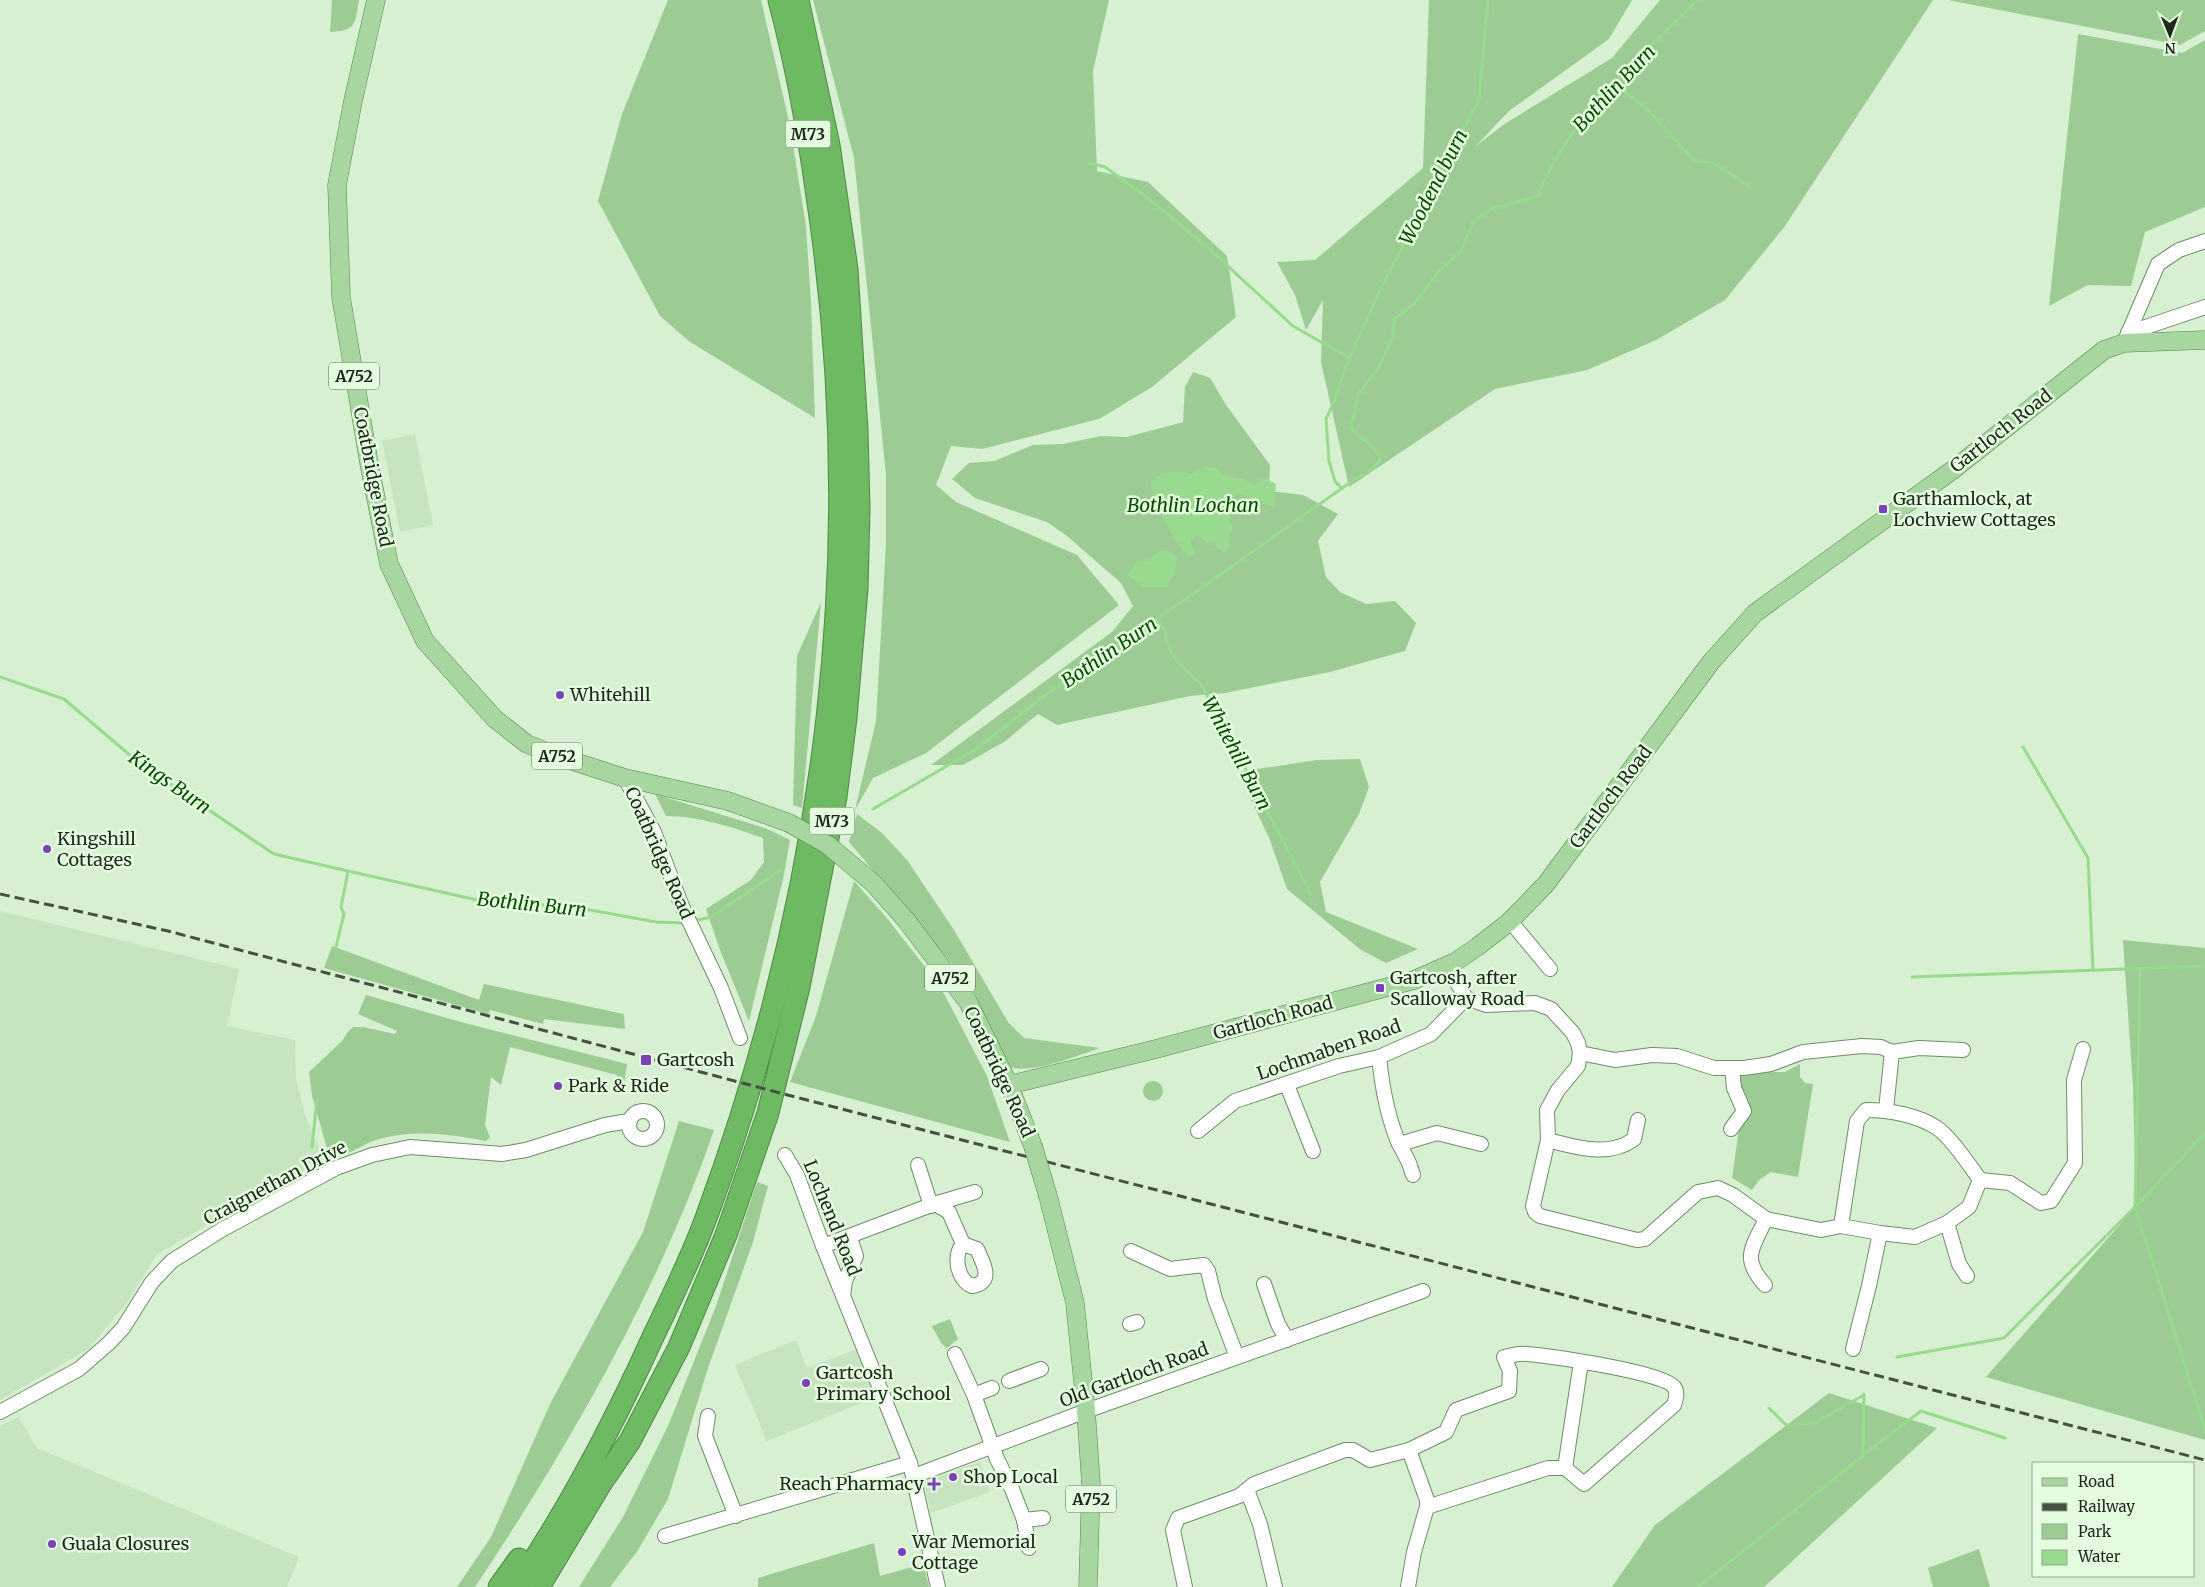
<svg xmlns="http://www.w3.org/2000/svg" width="2205" height="1587" font-family="Merriweather,serif">
<rect width="100%" height="100%" fill="#d6f0d1"/>
<g fill="#c6e4c0">
<polygon points="415,434 433,525 400,532 382,441"/>
<polygon points="0,911 239,969 227,1026 295,1040 296,1079 304,1112 324,1159 157,1254 127,1303 87,1350 0,1400"/>
<polygon points="796,1340 807,1368 857,1349 876,1397 767,1441 735,1365"/>
<polygon points="18,1417 37,1448 299,1557 287,1587 0,1587 0,1426"/>
<polygon points="980,1462 990,1492 931,1513 923,1482"/>
</g>
<g fill="#9ccc94">
<path d="M332 0H359C355 23 357 31 330 32Z"/>
<polygon points="668,0 761,0 790,126 806,226 811,303 815,418 690,342 660,316 598,201 622,114"/>
<polygon points="813,0 1109,0 1093,71 1097,171 1148,182 1227,256 1236,317 1152,387 1099,419 982,449 951,446 936,485 956,502 1077,555 1119,605 926,753 873,778 855,810 876,721 886,543 886,475 854,158"/>
<polygon points="1429,0 1632,0 1609,39 1509,111 1476,146 1503,125 1612,58 1660,0 1933,0 1785,226 1725,300 1656,340 1587,370 1495,389 1349,487 1321,362 1323,300 1306,330 1295,295 1277,262 1315,260 1423,168"/>
<polygon points="1948,0 2205,0 2205,31 2180,45"/>
<polygon points="2078,34 2182,53 2205,40 2205,207 2145,232 2131,286 2088,285 2049,306"/>
<polygon points="1193,372 1210,378 1226,405 1270,465 1269,491 1303,495 1338,514 1318,541 1326,577 1340,592 1366,604 1395,601 1416,623 1405,651 1330,672 1225,693 1190,696 1057,725 1038,714 1004,742 963,765 931,765 1112,632 1133,606 1121,583 1067,536 1047,522 975,498 952,479 969,463 994,461 1033,445 1063,444 1101,436 1127,437 1183,422 1185,387"/>
<polygon points="821,602 802,808 793,805 797,656"/>
<polygon points="1360,759 1369,787 1359,814 1320,882 1326,912 1418,949 1386,963 1361,950 1287,889 1270,840 1238,772 1317,760"/>
<path d="M655 794 765 828 790 840 783 879 749 1021 720 950 706 909 751 880 764 862 763 838C733 827 698 816 666 816Z"/>
<path d="M857 814 882 833 907 860 954 930 1008 1022 1024 1038 1100 1048C1076 1056 1033 1074 1010 1067L970 985 849 842Z"/>
<polygon points="854,881 886,917 940,986 987,1076 1010,1142 790,1082 816,1016"/>
<polygon points="2123,940 2205,948 2205,1440 1986,1377 2136,1206 2133,1087"/>
<polygon points="332,946 479,1000 484,984 624,1014 625,1029 544,1019 543,1024 490,1010 488,1014 324,968"/>
<path d="M366 995 461 1022 627 1064 624 1084 616 1082 617 1075 510 1047 501 1085 491 1077 485 1125 490 1137 486 1141C449 1134 412 1129 376 1140 365 1143 354 1152 344 1154 340 1155 334 1155 329 1155L312 1096 309 1072 343 1040 347 1033 353 1027H363L395 1034 397 1031 358 1014Z"/>
<polygon points="1800,1064 1800,1077 1805,1083 1813,1084 1798,1177 1771,1172 1759,1180 1752,1190 1732,1178 1739,1129 1749,1102 1740,1084 1741,1072 1785,1072"/>
<circle cx="1153" cy="1091" r="10"/>
<path d="M679 1121 714 1130C659 1290 569 1446 475 1587H457L491 1537 550 1404 643 1232Z"/>
<polygon points="757,1182 768,1186 753,1242 707,1371 668,1499 638,1550 610,1587 579,1587 623,1517 668,1426 716,1306"/>
<polygon points="950,1319 958,1339 947,1348 941,1343 932,1326"/>
<polygon points="1829,1393 1937,1428 1764,1587 1612,1587 1655,1525"/>
<polygon points="874,1543 880,1576 923,1564 929,1587 758,1587 758,1578"/>
<polygon points="1979,1549 1990,1587 1933,1587 1928,1568"/>
</g>
<g fill="#98da8e">
<path d="M1206 466C1220 467 1217 473 1227 476 1240 480 1241 476 1254 485L1264 478 1276 484 1274 507 1242 494 1226 499 1232 528 1227 553 1197 536 1190 540 1195 554 1188 558C1174 539 1151 503 1151 479 1166 471 1176 470 1192 474Z"/>
<polygon points="1160,550 1171,552 1177,557 1175,571 1167,587 1143,587 1128,576 1135,563 1149,560"/>
</g>
<g fill="none" stroke-linecap="round" stroke-linejoin="round">
<g stroke="#98da8e" stroke-width="3">
<polyline points="1615,84 1649,111 1693,160 1714,163 1750,187"/>
<polyline points="1090,163 1105,167 1149,199 1207,247 1293,326 1349,358"/>
<path d="M1369 471 1379 463 1380 456 1372 446 1351 429 1358 395 1379 367 1393 336 1394 320 1415 303 1439 271 1461 251 1473 222 1491 209 1538 196C1568 118 1639 59 1697 0"/>
<polyline points="1341,488 1335,481 1329,461 1326,419 1333,404 1346,366 1380,290 1479,99 1488,0"/>
<path d="M1156 620C1171 635 1163 632 1169 648 1175 662 1190 674 1201 684L1311 894"/>
<polyline points="0,677 64,699 138,762 274,854 348,871"/>
<polyline points="2023,747 2088,858 2093,970"/>
<polyline points="873,809 976,749 1074,673 1156,620 1355,479 1363,475"/>
<polyline points="694,921 711,917 781,870"/>
<polyline points="336,947 344,914 341,907 348,871 477,900 574,907 656,922 685,923"/>
<polyline points="2140,969 2135,1207 2205,1429"/>
<polyline points="1912,977 2205,966"/>
<polyline points="312,1147 317,1099"/>
<polyline points="1897,1357 2004,1338 2135,1207 2205,1133"/>
<polyline points="1769,1408 1786,1425 1814,1423 1864,1395"/>
<polyline points="1863,1455 1921,1411 2005,1438"/>
<polyline points="1698,1587 1863,1456 1864,1394"/>
</g>
<defs>
<g id="minor">
<polyline points="2128,333 2205,307"/>
<polyline points="2124,343 2158,264 2179,250 2205,241"/>
<polyline points="625,778 654,832 681,904 721,988 740,1038"/>
<polyline points="1510,921 1550,969"/>
<polyline points="1447,965 1466,998 1486,1005 1535,1003 1551,1009 1573,1033 1578,1043 1580,1053 1578,1066 1558,1090 1547,1110 1548,1140 1533,1206 1535,1212 1540,1216 1637,1240 1645,1239 1698,1192 1718,1188 1733,1195 1766,1219 1821,1230 1841,1226 1880,1233 1915,1237 1947,1223 1969,1207 1980,1180"/>
<polyline points="1580,1053 1615,1060 1652,1055 1677,1056 1714,1068 1744,1068 1771,1064 1803,1052 1862,1046 1881,1047 1892,1052 1919,1048 1963,1050"/>
<path d="M1379 1057C1382 1087 1387 1116 1399 1144 1406 1157 1409 1159 1413 1175"/>
<polyline points="1287,1085 1313,1151"/>
<polyline points="1886,1110 1892,1052"/>
<circle cx="643" cy="1125" r="14"/>
<polyline points="1731,1129 1744,1111 1734,1088 1732,1068"/>
<polyline points="1198,1131 1235,1101 1339,1066 1379,1057 1431,1034 1466,998"/>
<path d="M1548 1140C1576 1147 1609 1158 1634 1139L1638 1120"/>
<polyline points="1400,1144 1437,1133 1481,1144"/>
<polyline points="785,1155 797,1175 823,1246 910,1463 938,1587"/>
<polyline points="918,1165 931,1206"/>
<polyline points="1980,1180 2010,1183 2041,1203 2051,1201 2075,1163 2074,1080 2083,1049"/>
<path d="M937 1205 949 1212 963 1244 977 1249C983 1263 995 1282 972 1286 957 1280 953 1255 963 1244"/>
<polyline points="1947,1223 1959,1264 1967,1276"/>
<path d="M1841 1226 1857 1121 1866 1110C1889 1110 1918 1115 1937 1128 1950 1136 1971 1167 1980 1180"/>
<polyline points="823,1246 934,1204 975,1192"/>
<polyline points="1131,1251 1170,1269 1204,1265 1208,1271 1215,1299 1237,1357"/>
<polyline points="1264,1284 1278,1324 1287,1340"/>
<path d="M1765 1285C1741 1258 1752 1248 1766 1219"/>
<polyline points="843,1296 845,1281 856,1256 852,1244 844,1239"/>
<polyline points="1130,1324 1137,1322"/>
<polyline points="1853,1349 1869,1286 1880,1233"/>
<polyline points="955,1354 974,1395 997,1459 1012,1489 1024,1520 1043,1518"/>
<polyline points="1009,1381 1041,1369"/>
<polyline points="974,1395 992,1388"/>
<polyline points="0,1412 79,1369 109,1343 123,1328 152,1282 172,1261 223,1229 336,1168 372,1155 410,1147 502,1154 526,1150 605,1125 629,1121"/>
<polyline points="708,1416 705,1436 736,1516"/>
<path d="M1409 1450 1446 1432 1456 1410 1509 1391 1510 1371 1504 1357C1512 1355 1520 1353 1527 1354 1549 1356 1664 1372 1674 1387 1678 1392 1676 1399 1674 1405L1584 1484 1565 1468H1548L1427 1507"/>
<polyline points="1565,1468 1581,1362"/>
<polyline points="914,1476 1086,1411 1423,1291"/>
<polyline points="1247,1490 1260,1524 1275,1587"/>
<polyline points="1024,1520 1029,1548"/>
<polyline points="665,1536 910,1463"/>
<polyline points="1185,1587 1173,1530 1178,1518 1239,1496 1254,1484 1345,1450 1353,1450 1370,1460 1409,1450 1427,1500 1427,1507 1414,1552 1408,1587"/>
</g>
<g id="major">
<polyline points="376,0 353,101 337,185 341,297 369,463 389,564 425,641 495,719 527,744 563,758 625,778 728,801 789,823"/>
<polyline points="873,883 906,920 968,1002 1009,1085 1033,1146"/>
<polyline points="1009,1085 1156,1049 1414,980 1455,962 1477,947 1508,923 1546,884 1711,662 1755,613 1954,469 2104,350 2124,343 2205,340"/>
<polyline points="1048,1196 1075,1303 1086,1411 1091,1484 1088,1587"/>
</g>
<g id="highway">
<polyline points="499,1587 519,1559"/>
<path d="M516 1587C569 1509 613 1425 652 1339 671 1299 691 1259 706 1218 829 885 870 547 817 196 808 130 796 64 779 0"/>
<polyline points="539,1587 600,1485 630,1441 679,1347 726,1235 768,1113 799,987 836,797 846,718 857,589 859,509 857,430 847,269 829,145 798,0"/>
</g>
</defs>
<use href="#minor" stroke="#738b6f" stroke-width="16"/>
<use href="#major" stroke="#52874a" stroke-width="19"/>
<use href="#highway" stroke="#52874a" stroke-width="23"/>
<use href="#minor" stroke="#fff" stroke-width="14"/>
<use href="#major" stroke="#a8d6a1" stroke-width="18"/>
<use href="#highway" stroke="#6eba62" stroke-width="21"/>
<polyline stroke="#455142" stroke-width="3" stroke-dasharray="10 5" stroke-linecap="butt" points="0,894 168,931 799,1098 2205,1460"/>
<defs>
<g id="major-bridge">
<polyline points="789,823 828,845 873,883"/>
<polyline points="1033,1146 1048,1196"/>
</g>
</defs>
<use href="#major-bridge" stroke="#52874a" stroke-width="19" stroke-linecap="butt"/>
<use href="#major-bridge" stroke="#a8d6a1" stroke-width="18"/>
</g>
<g fill="#7a41b8" stroke="#e3fdde" stroke-width="2">
<rect x="1878" y="504" width="10" height="10" rx="2.5"/>
<circle cx="560" cy="695" r="5"/>
<circle cx="47" cy="849" r="5"/>
<rect x="1375" y="983" width="10" height="10" rx="2.5"/>
<rect x="640" y="1054" width="12" height="12" rx="2.5"/>
<circle cx="558" cy="1086" r="5"/>
<circle cx="806" cy="1383" r="5"/>
<circle cx="953" cy="1477" r="5"/>
<path d="M931.5 1476.5h5v5h5v5h-5v5h-5v-5h-5v-5h5z"/>
<circle cx="52" cy="1544" r="5"/>
<circle cx="902" cy="1552" r="5"/>
</g>
<g text-anchor="middle" stroke-width="5" stroke-linejoin="round" paint-order="stroke">
<g fill="#e3fdde" stroke="#5a6857" stroke-width="1">
<rect x="785.5" y="120.5" width="45" height="27" rx="4"/>
<rect x="329" y="362.5" width="50" height="27" rx="4"/>
<rect x="532" y="742.5" width="50" height="27" rx="4"/>
<rect x="809.5" y="807.5" width="45" height="27" rx="4"/>
<rect x="925" y="964.5" width="50" height="27" rx="4"/>
<rect x="1066" y="1485.5" width="50" height="27" rx="4"/>
</g>
<g font-size="16" font-weight="bold" fill="#1f281d">
<text x="808" y="140">M73</text>
<text x="354" y="382">A752</text>
<text x="557" y="762">A752</text>
<text x="832" y="827">M73</text>
<text x="950" y="984">A752</text>
<text x="1091" y="1505">A752</text>
</g>
<g font-size="18" fill="#1f281d" stroke="#e3fdde">
<text transform="translate(2001 431) rotate(-38)" y="6">Gartloch Road</text>
<text transform="translate(373 477) rotate(79)" y="6">Coatbridge Road</text>
<text transform="translate(1611 797) rotate(-53)" y="6">Gartloch Road</text>
<text transform="translate(659 853) rotate(66)" y="6">Coatbridge Road</text>
<text transform="translate(1273 1018) rotate(-15)" y="6">Gartloch Road</text>
<text transform="translate(1329 1050) rotate(-19)" y="6">Lochmaben Road</text>
<text transform="translate(999 1072) rotate(65)" y="6">Coatbridge Road</text>
<text transform="translate(275 1183) rotate(-28)" y="6">Craignethan Drive</text>
<text transform="translate(832 1218) rotate(68)" y="6">Lochend Road</text>
<text transform="translate(1134 1375) rotate(-20)" y="6">Old Gartloch Road</text>
</g>
<g font-size="18" fill="#1f281d" stroke="#e3fdde" text-anchor="start">
<text x="1893" y="505">Garthamlock, at<tspan x="1893" dy="21">Lochview Cottages</tspan></text>
<text x="570" y="701">Whitehill</text>
<text x="57" y="845">Kingshill<tspan x="57" dy="21">Cottages</tspan></text>
<text x="1390" y="984">Gartcosh, after<tspan x="1390" dy="21">Scalloway Road</tspan></text>
<text x="657" y="1066">Gartcosh</text>
<text x="568" y="1092">Park &amp; Ride</text>
<text x="816" y="1379">Gartcosh<tspan x="816" dy="21">Primary School</tspan></text>
<text x="963" y="1483">Shop Local</text>
<text x="924" y="1490" text-anchor="end">Reach Pharmacy</text>
<text x="912" y="1548">War Memorial<tspan x="912" dy="21">Cottage</tspan></text>
<text x="62" y="1550">Guala Closures</text>
</g>
<g font-size="19" font-style="italic" fill="#074c00" stroke="#e3fdde">
<text transform="translate(1614 88) rotate(-47)" y="7">Bothlin Burn</text>
<text transform="translate(1433 187) rotate(-63)" y="7">Woodend burn</text>
<text x="1193" y="512">Bothlin Lochan</text>
<text transform="translate(1109 652) rotate(-34)" y="7">Bothlin Burn</text>
<text transform="translate(1237 753) rotate(62)" y="7">Whitehill Burn</text>
<text transform="translate(170 782) rotate(35)" y="7">Kings Burn</text>
<text transform="translate(532 904) rotate(6)" y="7">Bothlin Burn</text>
</g>
</g>
<rect x="2032" y="1462" width="162" height="115" fill="#e3fdde" stroke="#95a891"/>
<rect x="2042" y="1478" width="25" height="8" fill="#a8d6a1" stroke="#95a891"/>
<text x="2078" y="1487" font-size="15" fill="#1f281d">Road</text>
<rect x="2042" y="1503" width="25" height="8" fill="#455142" stroke="#95a891"/>
<text x="2078" y="1512" font-size="15" fill="#1f281d">Railway</text>
<rect x="2042" y="1524" width="25" height="15" fill="#9ccc94" stroke="#95a891"/>
<text x="2078" y="1537" font-size="15" fill="#1f281d">Park</text>
<rect x="2042" y="1550" width="25" height="15" fill="#98da8e" stroke="#95a891"/>
<text x="2078" y="1562" font-size="15" fill="#1f281d">Water</text>
<g transform="translate(2170 35) rotate(179)" stroke="#e3fdde" stroke-width="4" paint-order="stroke">
<path d="M0-4L9 19L0 12L-9 19Z" fill="#1f281d"/>
<text y="-8" font-size="14" font-weight="bold" text-anchor="middle" fill="#1f281d">N</text>
</g>
</svg>
